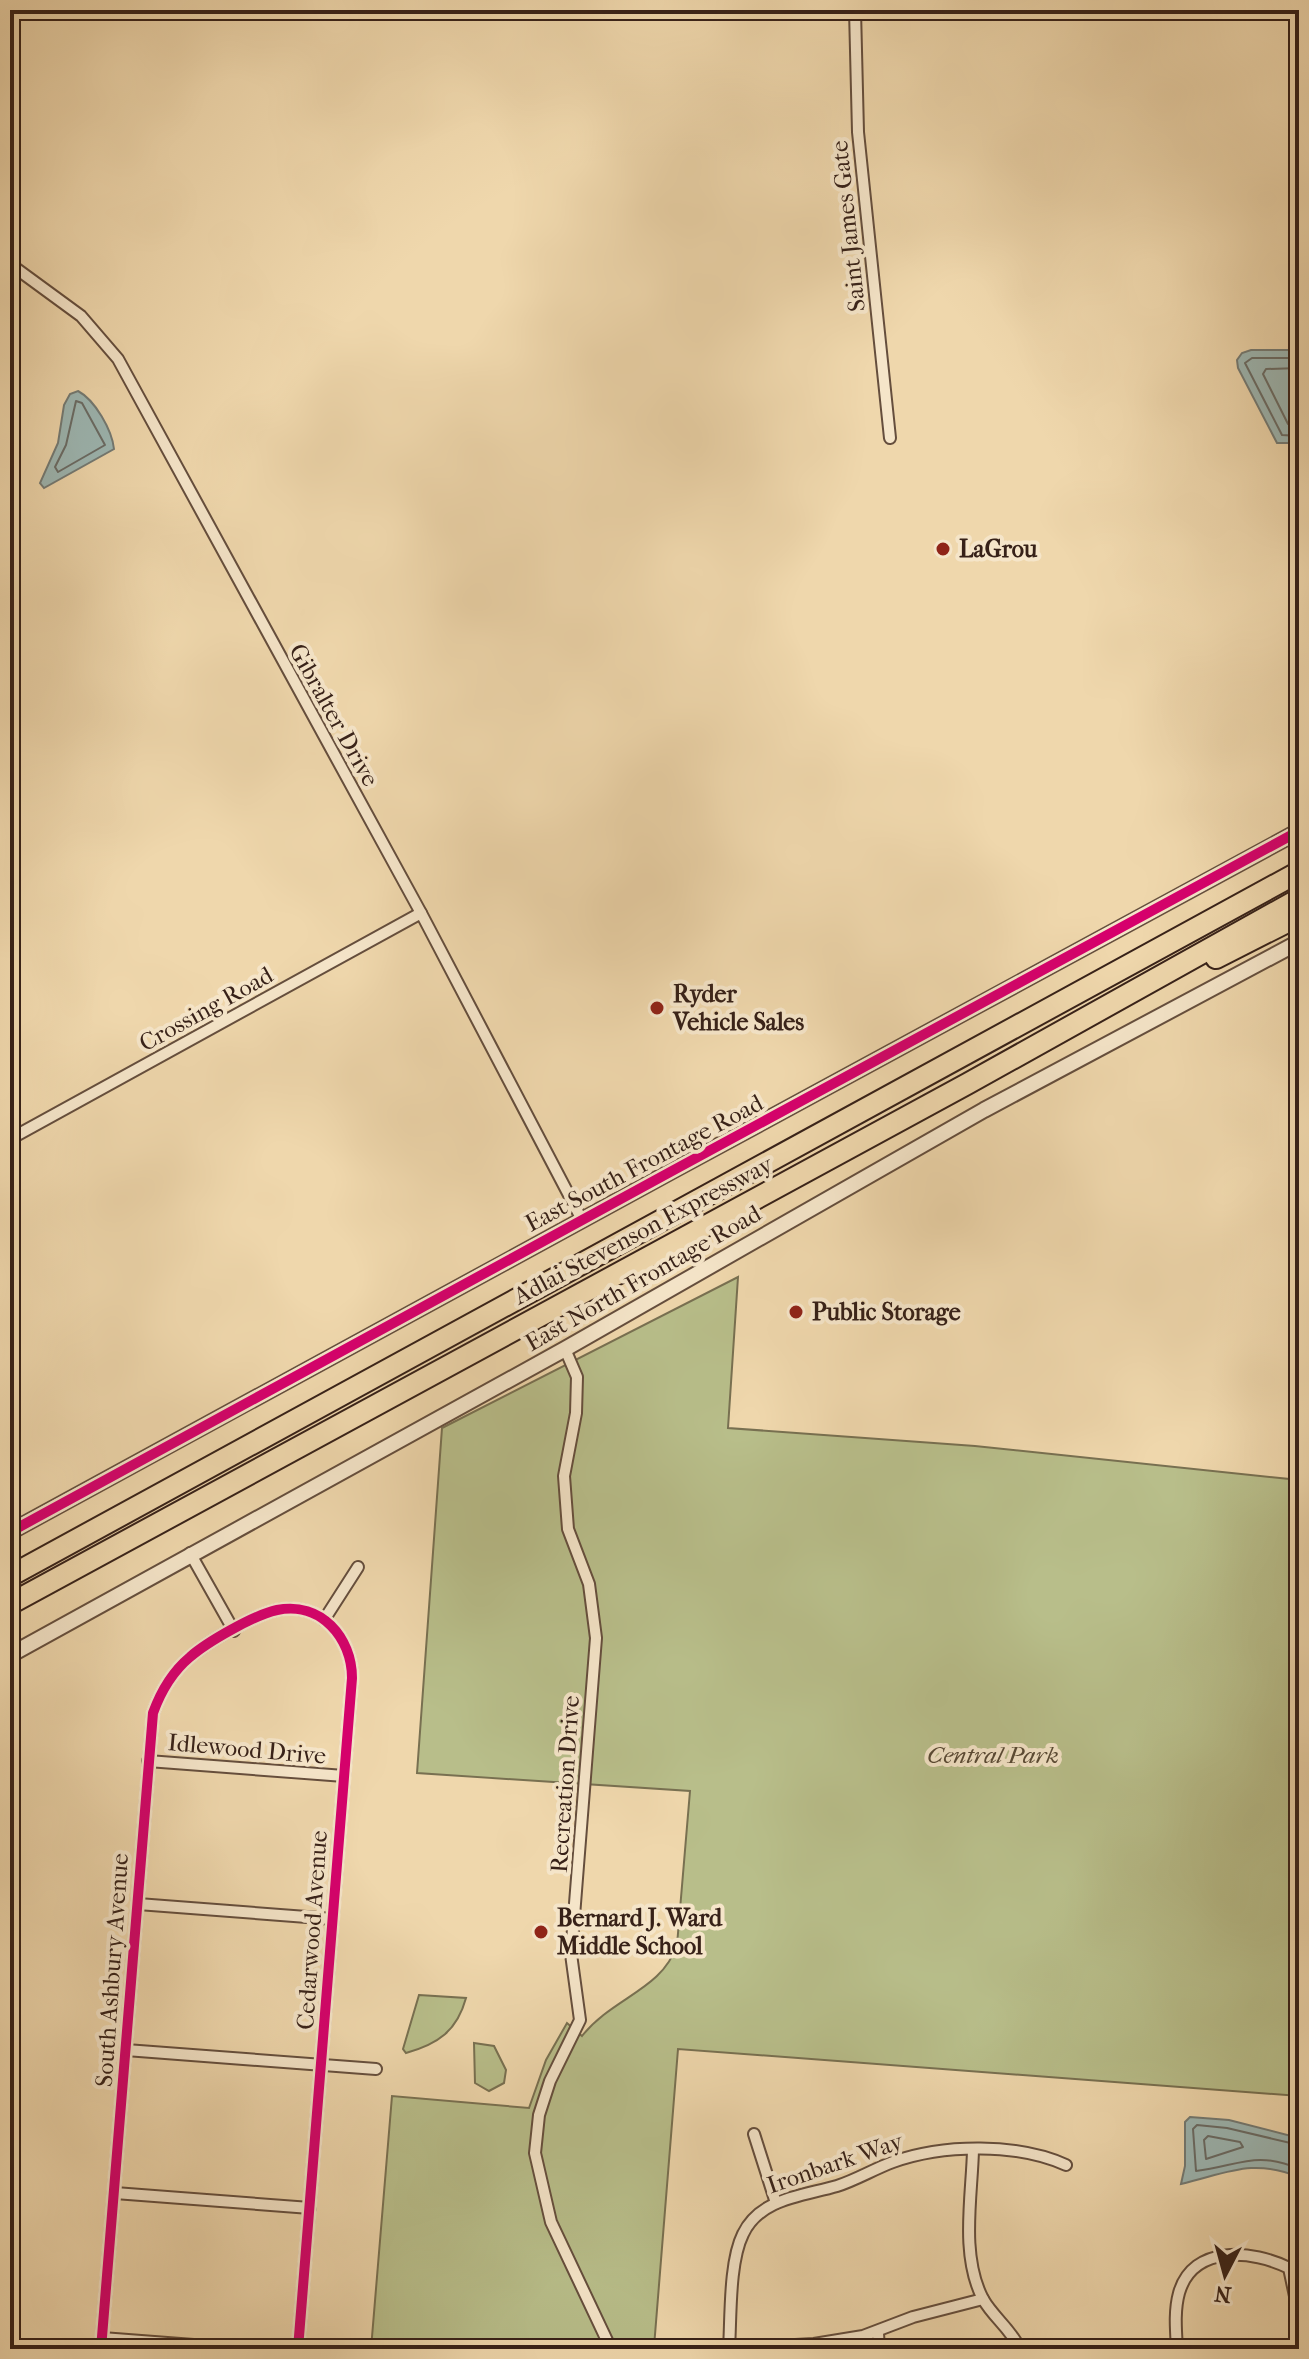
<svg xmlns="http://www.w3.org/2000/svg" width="1309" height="2359" font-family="'IM FELL French Canon',serif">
<rect width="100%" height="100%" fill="#efd7ac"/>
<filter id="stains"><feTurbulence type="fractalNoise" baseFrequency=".0025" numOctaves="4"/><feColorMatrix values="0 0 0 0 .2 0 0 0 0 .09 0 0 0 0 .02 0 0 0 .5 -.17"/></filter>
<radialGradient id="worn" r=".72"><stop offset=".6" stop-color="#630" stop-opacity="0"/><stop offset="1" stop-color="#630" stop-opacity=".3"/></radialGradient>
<g fill="#b8be8a" stroke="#787051" stroke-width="2">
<path d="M738 1277 728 1428 975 1446 1299 1480V2096L678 2049 654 2347 371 2349 392 2096 529 2108 546 2060 567 2023 582 2036C613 1997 662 1990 677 1945L690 1791 417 1773 442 1428Z"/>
<path d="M419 1995 466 1998C457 2031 438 2044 406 2053L403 2049Z"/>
<polygon points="474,2043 494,2046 506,2070 504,2083 489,2091 475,2083"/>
</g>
<g fill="#9db7b3" stroke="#747b75" stroke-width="2">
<polygon points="1251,350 1299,350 1299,443 1277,443 1238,368 1237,360 1242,353"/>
<path d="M78 391C95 400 112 430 114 449L44 488 40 483 58 443 64 405 70 394Z"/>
<path d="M1190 2117 1229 2120 1299 2138V2177C1252 2158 1228 2173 1181 2184L1185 2166V2122Z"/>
</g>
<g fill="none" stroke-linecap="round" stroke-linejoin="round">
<g stroke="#6a6c66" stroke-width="2">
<polyline points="1299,358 1252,358 1245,363 1282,435 1299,436"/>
<polyline points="1299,368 1266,369 1263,374 1288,424 1299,426"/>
<polygon points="76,401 82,403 105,445 58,472 55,467 66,445"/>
<polygon points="1208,2136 1240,2142 1243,2147 1206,2159 1204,2140"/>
<path d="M1299 2145 1227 2128 1197 2125 1193 2129 1196 2171C1238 2166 1256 2150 1299 2169"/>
</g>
<defs>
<g id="minor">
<polyline points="855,10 858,132 890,438"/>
<polyline points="10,264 81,316 118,359 421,913 581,1218"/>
<polyline points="10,1139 421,913"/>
<polyline points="565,1349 577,1377 576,1413 564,1476 568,1529 589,1584 596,1638 571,1954 580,2020 550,2081 539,2115 535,2153 551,2222 611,2349"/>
<polyline points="190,1553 234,1631"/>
<polyline points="324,1620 358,1567"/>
<polyline points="148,1761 344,1776"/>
<polyline points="138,1904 333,1919"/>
<polyline points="126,2050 376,2069"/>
<polyline points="754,2134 776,2203"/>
<path d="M973 2150C972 2196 960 2255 983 2299 993 2317 1011 2329 1020 2349"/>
<polyline points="115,2193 310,2208"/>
<polyline points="878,2333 879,2349"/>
<polyline points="102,2338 246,2349"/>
<path d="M101 2349 153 1713C161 1691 172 1672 190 1657 207 1642 254 1615 277 1610 321 1601 352 1638 352 1678L298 2349"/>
<polyline points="721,2349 814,2344 863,2336 913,2317 983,2299"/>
<path d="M729 2349C731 2317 729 2262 743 2234 760 2198 803 2196 837 2186 856 2180 874 2169 893 2162 943 2144 1018 2143 1066 2165"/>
<path d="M1177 2349C1176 2331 1174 2311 1179 2293 1193 2244 1253 2250 1289 2268L1299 2315"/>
</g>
<g id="tertiary">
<path d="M10 1532C439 1296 869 1065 1299 831"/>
<polyline points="10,1655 565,1349 984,1110 1299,942"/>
</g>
<g id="motorway">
<polyline points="1216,958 1299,916"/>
<polyline points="10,1576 1299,872"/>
<polyline points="10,1604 967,1084 1299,899"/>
</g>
</defs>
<use href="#minor" stroke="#654e3d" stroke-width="14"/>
<use href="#tertiary" stroke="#654e3d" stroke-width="18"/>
<use href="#motorway" stroke="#372118" stroke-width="24"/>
<use href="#minor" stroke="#f5e5c9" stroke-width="10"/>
<use href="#tertiary" stroke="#f5e5c9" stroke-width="14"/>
<use href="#motorway" stroke="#efd7ac" stroke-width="20"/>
<defs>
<g id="cycleway">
<path d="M10 1532C439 1296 869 1065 1299 831"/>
<path d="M101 2349 153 1713C161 1691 172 1672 190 1657 207 1642 254 1615 277 1610 321 1601 352 1638 352 1678L298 2349"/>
</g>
</defs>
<use href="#cycleway" stroke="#f5e5c9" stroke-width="15"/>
<use href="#cycleway" stroke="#d6006c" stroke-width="10"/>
</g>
<g fill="#8f2418" stroke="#f5e5c9" stroke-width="3">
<circle cx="943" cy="549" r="8"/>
<circle cx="657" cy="1008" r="8"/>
<circle cx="796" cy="1312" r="8"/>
<circle cx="541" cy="1932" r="8"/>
</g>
<g text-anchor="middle" stroke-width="8" stroke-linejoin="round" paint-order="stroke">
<g font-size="24" fill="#372118" stroke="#f5e5c9">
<text transform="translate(848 226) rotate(-96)" y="8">Saint James Gate</text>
<text transform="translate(334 715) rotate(61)" y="8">Gibralter Drive</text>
<text transform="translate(206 1009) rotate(-29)" y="8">Crossing Road</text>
<text transform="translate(644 1163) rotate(-28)" y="8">East South Frontage Road</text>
<text transform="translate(643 1230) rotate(-28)" y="8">Adlai Stevenson Expressway</text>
<text transform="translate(643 1278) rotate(-30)" y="8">East North Frontage Road</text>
<text transform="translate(247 1749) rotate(5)" y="8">Idlewood Drive</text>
<text transform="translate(565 1784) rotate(-86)" y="8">Recreation Drive</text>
<text transform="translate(312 1930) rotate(-86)" y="8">Cedarwood Avenue</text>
<text transform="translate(112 1970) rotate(-86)" y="8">South Ashbury Avenue</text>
<text transform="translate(835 2163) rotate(-19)" y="8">Ironbark Way</text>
</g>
<g font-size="24" font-weight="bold" fill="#372118" stroke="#f5e5c9" text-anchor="start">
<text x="959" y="557">LaGrou</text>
<text x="673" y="1002">Ryder<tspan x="673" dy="28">Vehicle Sales</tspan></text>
<text x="812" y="1320">Public Storage</text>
<text x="557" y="1926">Bernard J. Ward<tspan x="557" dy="28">Middle School</tspan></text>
</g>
<g font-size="24" font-style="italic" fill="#574834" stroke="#f5e5c9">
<text x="993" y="1763">Central Park</text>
</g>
</g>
<rect width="1309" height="2359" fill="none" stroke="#efd7ac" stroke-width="40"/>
<rect x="12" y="12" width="1285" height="2335" fill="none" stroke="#372118" stroke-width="4"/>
<rect x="20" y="20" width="1269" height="2319" fill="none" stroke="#372118" stroke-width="2"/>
<g transform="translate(1225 2275) rotate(186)" stroke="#f5e5c9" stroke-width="6" paint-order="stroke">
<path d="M0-6L14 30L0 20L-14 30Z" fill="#372118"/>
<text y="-12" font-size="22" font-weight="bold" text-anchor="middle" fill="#372118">N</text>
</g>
<rect width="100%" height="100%" filter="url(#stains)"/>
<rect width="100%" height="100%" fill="url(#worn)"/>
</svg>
